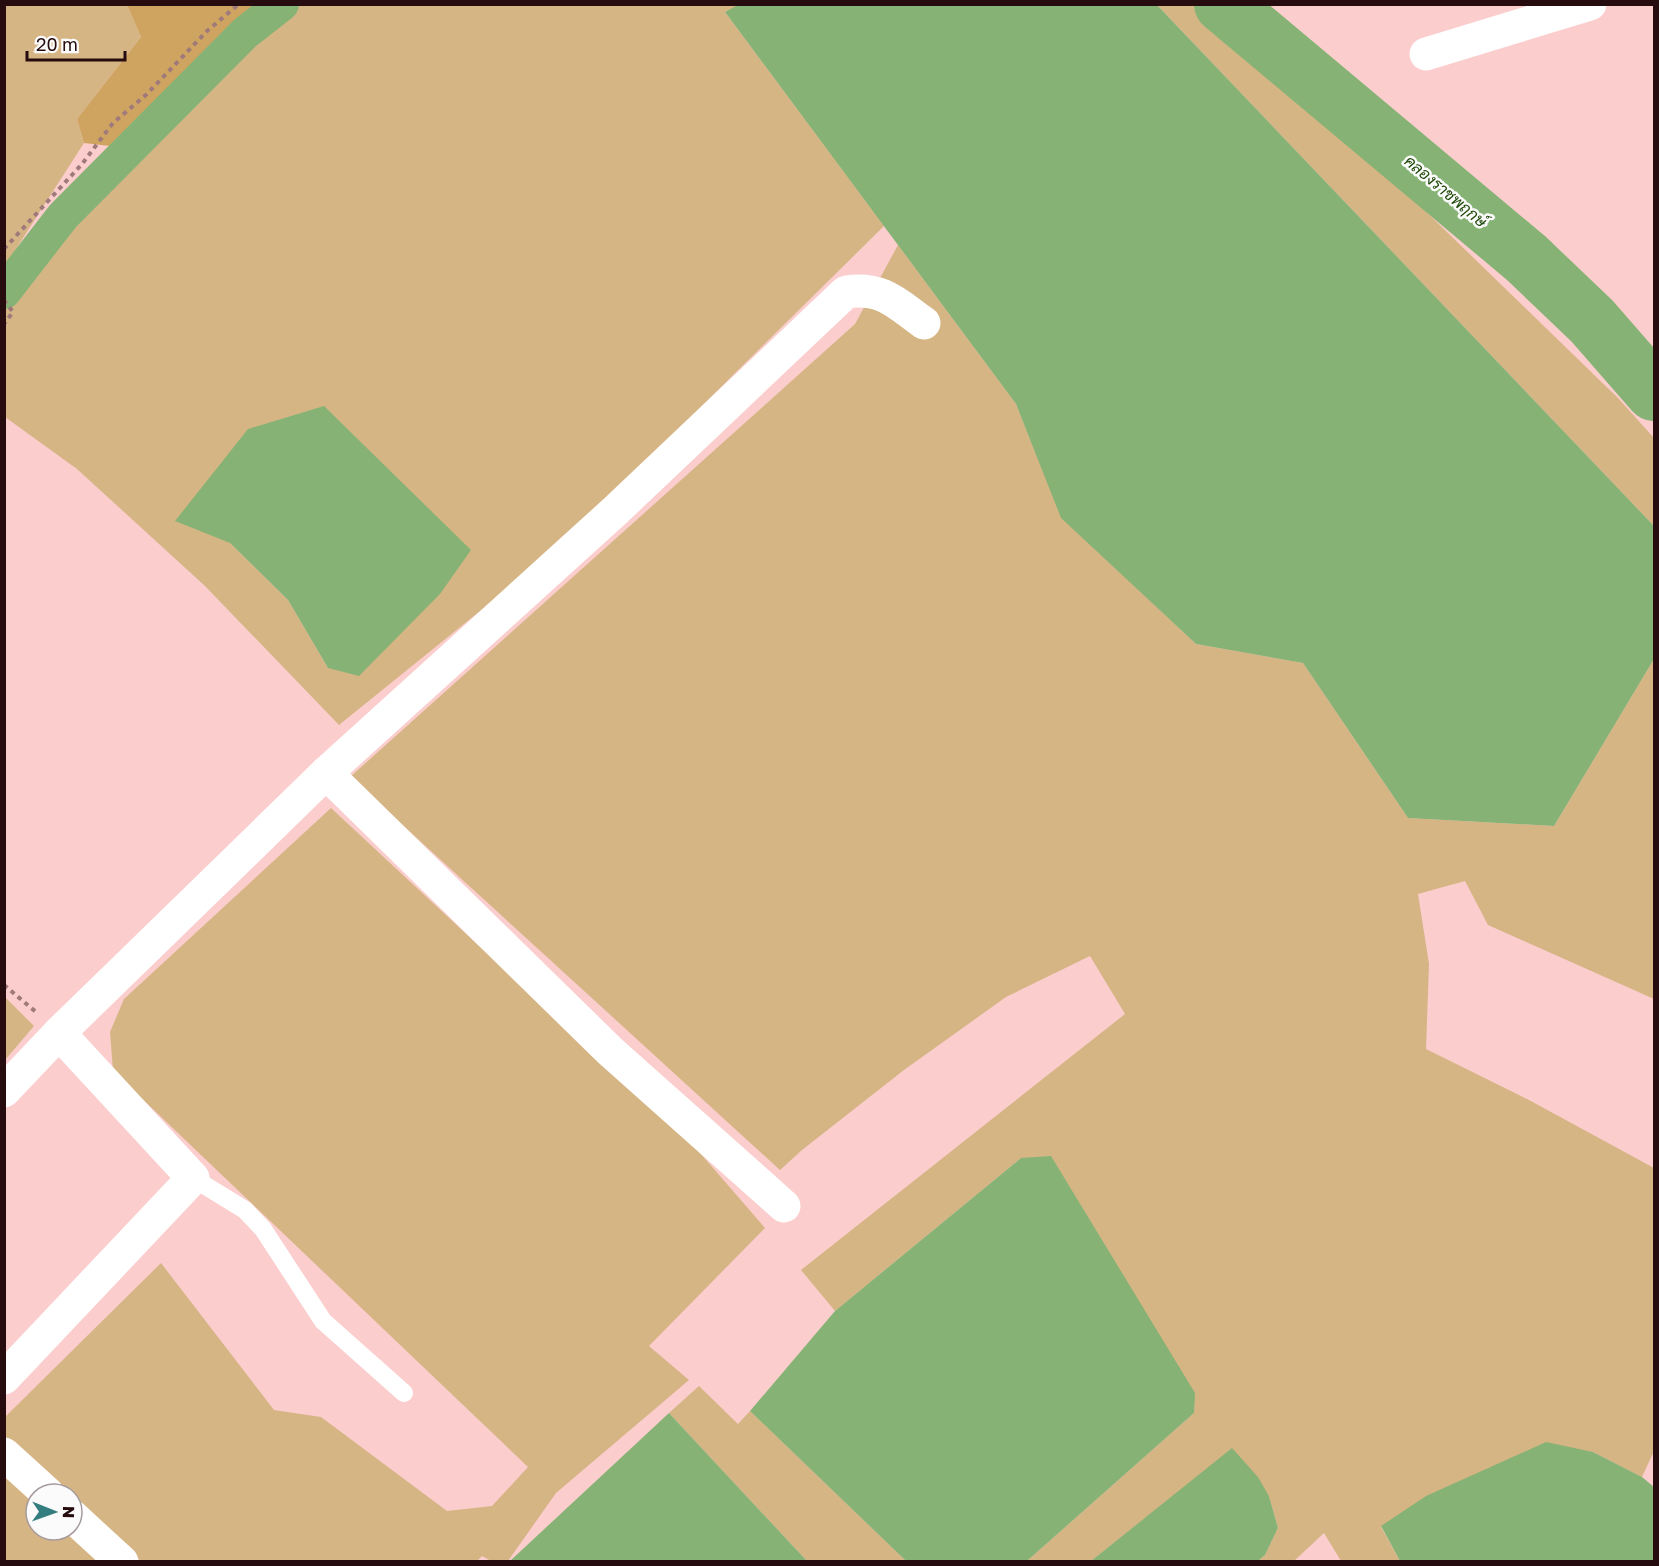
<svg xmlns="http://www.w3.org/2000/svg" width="1659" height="1566" font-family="'Golos Text',Sarabun,sans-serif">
<rect width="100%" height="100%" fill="#fbcdcd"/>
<g fill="#d6b585" fill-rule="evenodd">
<polygon points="5,5 127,5 141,37 77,119 84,143 5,266"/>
<path d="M267 5H740L725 12 884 226 558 548 339 725 205 586 77 469 5 417V305L119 147 218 44ZM230 543 440 594 328 668 288 600Z"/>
<polygon points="1157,5 1213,5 1618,398 1654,438 1654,526"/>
<polygon points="898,245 1016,404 1062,518 1196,644 1303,663 1408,818 1554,826 1654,659 1654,999 1488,925 1465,881 1418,894 1429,964 1426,1049 1529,1100 1654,1168 1654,1451 1642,1477 1593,1452 1381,1527 1400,1561 1341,1561 1324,1533 1294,1561 1258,1561 1265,1555 1278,1528 1269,1496 1232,1449 1091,1561 1027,1561 1194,1413 1021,1158 835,1311 801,1270 1125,1014 1090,956 1006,997 904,1070 802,1150 780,1170 350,777 855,324"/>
<polygon points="331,808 694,1146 765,1228 649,1346 689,1380 556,1493 508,1561 491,1561 482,1556 476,1562 141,1561 72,1499 72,1494 67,1494 5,1438 4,1418 161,1263 274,1410 321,1417 447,1511 492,1506 528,1467 113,1071 110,1032 124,999"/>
<polygon points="5,997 34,1026 5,1060"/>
<polygon points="699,1386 738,1424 750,1411 906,1561 807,1561 669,1413"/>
<polygon points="4,1471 36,1500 36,1530 69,1530 103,1561 5,1561"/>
</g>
<polygon fill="#cfa461" points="127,5 267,5 218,44 119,147 84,143 77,119 141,37"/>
<g fill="#86b375">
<polygon points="740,4 1157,5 1654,526 1654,659 1554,826 1408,818 1303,663 1196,644 1061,518 1016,404 725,12"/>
<polygon points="324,406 471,550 440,594 359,676 328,668 288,600 230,543 175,521 248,429"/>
<polygon points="1051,1156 1195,1393 1194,1413 1027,1561 906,1561 750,1411 835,1311 1021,1158"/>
<polygon points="669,1413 807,1561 510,1561"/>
<polygon points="1546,1442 1593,1452 1642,1477 1654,1487 1654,1561 1400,1561 1381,1526 1426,1496"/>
<polygon points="1232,1448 1258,1477 1269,1496 1278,1528 1265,1555 1258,1561 1091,1561"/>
</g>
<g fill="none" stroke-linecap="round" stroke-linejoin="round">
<polyline stroke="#86b375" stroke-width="34" points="4,292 63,216 245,33 282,4"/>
<polyline stroke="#86b375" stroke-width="58" points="1223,4 1526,258 1592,321 1654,392"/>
<g stroke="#a07a7b" stroke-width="4" stroke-dasharray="4.5 4.5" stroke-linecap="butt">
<polyline points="4,249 82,164 113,123 147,94 207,31 239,4"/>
<polyline points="4,300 13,312 4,324"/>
<polyline points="4,985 36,1012"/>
</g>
<polyline stroke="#fff" stroke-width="18" points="193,1178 245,1210 263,1229 323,1321 404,1393"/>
<g stroke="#fff" stroke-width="33">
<polyline points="1426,54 1590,4"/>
<polyline points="326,773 610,1051 784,1206"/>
<polyline points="4,1091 59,1033"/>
<path d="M4 1378 193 1178 59 1033 326 773 615 511 846 292C883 287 896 303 924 323"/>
<polyline points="4,1454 48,1494"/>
<polyline points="72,1516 122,1562"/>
</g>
</g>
<g text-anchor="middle" stroke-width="5" stroke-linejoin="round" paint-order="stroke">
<g font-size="16" font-style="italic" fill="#1f4909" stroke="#fbfbfb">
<text transform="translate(1446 191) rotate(40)" y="6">คลองราชพฤกษ์</text>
</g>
</g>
<rect width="1659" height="1566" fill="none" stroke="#260c0e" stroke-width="12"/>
<g transform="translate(54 1512) rotate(91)"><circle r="28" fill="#fbfbfb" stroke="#a69b9c" stroke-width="1.5"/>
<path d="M0-4.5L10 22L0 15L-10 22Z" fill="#357e80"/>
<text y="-9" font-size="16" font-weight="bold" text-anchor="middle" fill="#260c0e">N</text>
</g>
<path d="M27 51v9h98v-9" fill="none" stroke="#260c0e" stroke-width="3"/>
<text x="36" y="51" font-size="18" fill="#260c0e" stroke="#fbfbfb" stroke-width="4.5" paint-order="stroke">20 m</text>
</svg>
